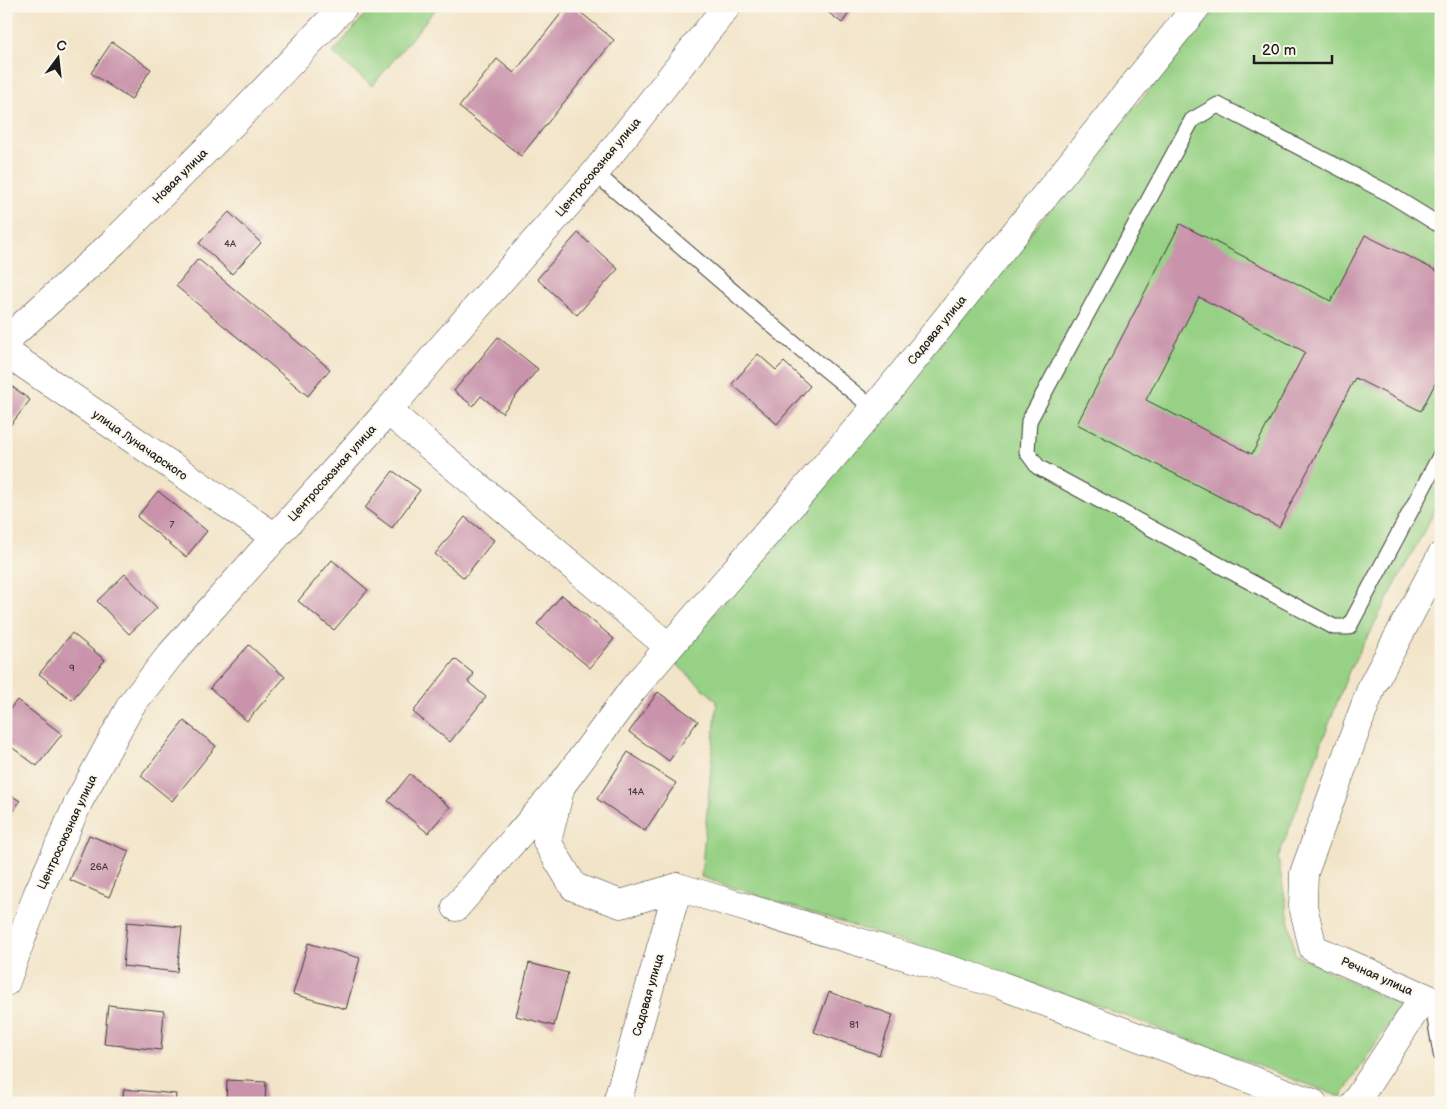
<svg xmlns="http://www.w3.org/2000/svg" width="1447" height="1109" font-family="'Balsamiq Sans',sans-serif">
<rect width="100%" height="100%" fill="#fbf7ec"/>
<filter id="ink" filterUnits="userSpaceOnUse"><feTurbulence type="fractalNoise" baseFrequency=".02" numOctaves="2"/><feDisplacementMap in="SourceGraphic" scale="10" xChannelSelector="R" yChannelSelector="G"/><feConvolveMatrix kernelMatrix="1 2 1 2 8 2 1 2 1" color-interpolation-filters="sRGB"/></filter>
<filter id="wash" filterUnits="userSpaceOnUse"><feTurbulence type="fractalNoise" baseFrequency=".0096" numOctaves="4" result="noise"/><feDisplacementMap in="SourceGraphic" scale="20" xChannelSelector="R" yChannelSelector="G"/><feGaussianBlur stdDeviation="1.12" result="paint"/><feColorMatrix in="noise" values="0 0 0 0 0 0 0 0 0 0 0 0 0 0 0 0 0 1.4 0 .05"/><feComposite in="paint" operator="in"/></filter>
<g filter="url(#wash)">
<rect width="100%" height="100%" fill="#f2e4c8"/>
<g fill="#97d185" stroke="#5a7650">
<polygon points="372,6 438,6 372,86 333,53"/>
<polygon points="1219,6 1441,6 1441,502 1431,518 1349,671 1278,858 1295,954 1400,1006 1341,1097 1083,1000 701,877 717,701 674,662"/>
</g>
<g id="blocks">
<g fill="#c994ab" fill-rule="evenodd">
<polygon points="567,6 573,6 614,40 521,156 459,107 497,59 514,73"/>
<polygon points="820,6 854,6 842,23"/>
<polygon points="112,42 151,69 131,100 91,73"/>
<polygon points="229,212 261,243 232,274 199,243"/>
<path d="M1180 224 1331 301 1365 235 1441 273V372L1421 411 1355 378 1279 527 1077 424ZM1199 297 1305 352 1252 454 1146 400Z"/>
<polygon points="578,233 618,269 577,315 537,279"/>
<polygon points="198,259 330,369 308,396 176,286"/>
<polygon points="498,337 538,369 502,413 481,396 473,406 454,391"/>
<polygon points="758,354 776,370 784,362 810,386 777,424 732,384"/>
<polygon points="6,382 30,400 6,431"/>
<polygon points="393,471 420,490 392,528 365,508"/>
<polygon points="158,491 207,531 186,557 137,517"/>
<polygon points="465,517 494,540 464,578 435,554"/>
<polygon points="332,560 368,590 334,630 298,601"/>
<polygon points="125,574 157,608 129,634 97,601"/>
<polygon points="562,595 614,639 590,668 537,624"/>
<polygon points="72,633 105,660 72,700 39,674"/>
<polygon points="249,645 285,677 247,721 210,688"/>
<polygon points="455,659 474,674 468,682 486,697 450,742 413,712"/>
<polygon points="658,692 698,721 669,761 629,732"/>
<polygon points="17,700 62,734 37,766 6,743 6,714"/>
<polygon points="184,721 216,746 172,801 141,776"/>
<polygon points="628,752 676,783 645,831 597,799"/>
<polygon points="410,774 450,807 428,833 388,801"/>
<polygon points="6,792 20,801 6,822"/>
<polygon points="89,835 129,851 109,897 70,880"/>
<polygon points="127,922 182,927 177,972 123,966"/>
<polygon points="308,943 360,958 346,1009 293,994"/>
<polygon points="529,963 568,973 554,1026 516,1016"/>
<polygon points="829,992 893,1015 879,1055 814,1032"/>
<polygon points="108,1005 164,1011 161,1050 104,1044"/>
<polygon points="227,1080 266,1082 265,1103 226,1103"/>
<polygon points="124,1089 176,1094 175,1103 122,1103"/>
</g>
</g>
</g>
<g filter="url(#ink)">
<use href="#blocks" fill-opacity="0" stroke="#3c3a36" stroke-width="1"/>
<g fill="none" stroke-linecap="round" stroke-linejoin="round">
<defs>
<g id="lane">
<polyline points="595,173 786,337 874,409"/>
<polyline points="1441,226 1386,192 1218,105 1192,120 1029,421 1027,452 1038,467 1334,627 1349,627 1441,454"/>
<polyline points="1432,1001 1441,1054"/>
</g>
<g id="street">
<polyline points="6,335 13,334 115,241 235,121 344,6"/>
<polyline points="6,352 275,537"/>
<polyline points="388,411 669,647"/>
<polyline points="1441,556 1372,686 1304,873 1303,906 1313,948 1441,1004"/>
<polyline points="560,790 547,842 574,887 621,904 678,887 1000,985 1313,1103"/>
<polyline points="456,907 561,786 633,689 874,409 1197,6"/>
<polyline points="6,982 37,895 79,801 131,705 171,654 388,411 442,347 595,173 727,6"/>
<polyline points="617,1103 678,887"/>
<polyline points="1355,1103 1424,997"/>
</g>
</defs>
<use href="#lane" stroke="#3c3a36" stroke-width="17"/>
<use href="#street" stroke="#3c3a36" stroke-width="29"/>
<use href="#lane" stroke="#fff" stroke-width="15"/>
<use href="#street" stroke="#fff" stroke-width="28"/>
</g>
</g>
<g text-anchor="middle" stroke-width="4" stroke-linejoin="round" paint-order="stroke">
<g font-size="10" fill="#473a40">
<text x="230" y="247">4А</text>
<text x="172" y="528">7</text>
<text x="72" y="671">9</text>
<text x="636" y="795">14А</text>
<text x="99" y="870">26А</text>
<text x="854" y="1028">81</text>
</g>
<g font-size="12" fill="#1c1c1c" stroke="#fbf7ec">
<text transform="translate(598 167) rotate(-50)" y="4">Центросоюзная улица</text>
<text transform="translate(180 176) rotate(-45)" y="4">Новая улица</text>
<text transform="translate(937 330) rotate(-51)" y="4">Садовая улица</text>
<text transform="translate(140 445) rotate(35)" y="4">улица Луначарского</text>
<text transform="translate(332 473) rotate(-48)" y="4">Центросоюзная улица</text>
<text transform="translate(67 832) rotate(-65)" y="4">Центросоюзная улица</text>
<text transform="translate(1377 976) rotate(24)" y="4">Речная улица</text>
<text transform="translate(648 995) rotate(-74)" y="4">Садовая улица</text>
</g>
</g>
<rect width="1447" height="1109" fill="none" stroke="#fbf7ec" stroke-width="25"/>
<g transform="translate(58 58) rotate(15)" stroke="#fbf7ec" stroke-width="4" paint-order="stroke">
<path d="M0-4L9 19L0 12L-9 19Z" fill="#1c1c1c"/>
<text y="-8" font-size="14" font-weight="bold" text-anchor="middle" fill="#1c1c1c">С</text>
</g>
<path d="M1254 55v8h78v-8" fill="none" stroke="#1c1c1c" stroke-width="2.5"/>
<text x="1262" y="55" font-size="15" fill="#1c1c1c" stroke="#fbf7ec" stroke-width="4" paint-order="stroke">20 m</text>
</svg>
